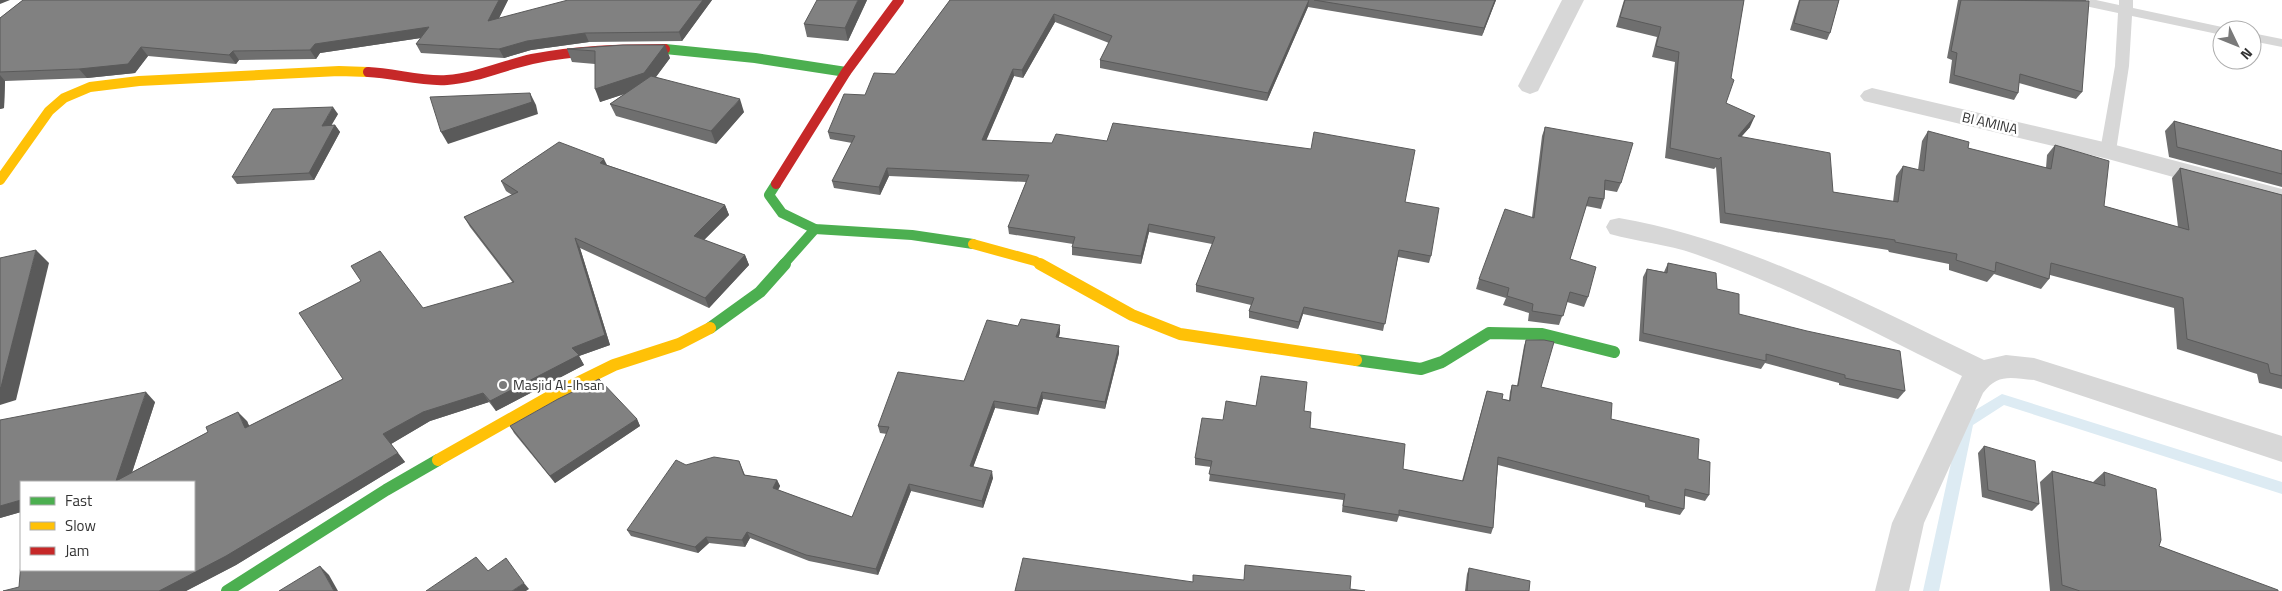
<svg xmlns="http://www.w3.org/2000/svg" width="2282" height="591" font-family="'Titillium Web',sans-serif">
<rect width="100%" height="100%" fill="#fff"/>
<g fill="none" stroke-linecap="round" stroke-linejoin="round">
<polygon fill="#ddebf3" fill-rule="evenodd" points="2002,394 2282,482 2282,494 2004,405 1973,425 1939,591 1923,591 1960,422 1962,418"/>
<g fill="#d7d7d7" fill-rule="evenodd">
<polygon points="2069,0 2096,0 2119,5 2119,0 2133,0 2133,8 2222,27 2228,30 2222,30 2222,35 2132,16 2129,66 2116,151 2114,155 2102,155 2100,151 2115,66 2118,13 2071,3"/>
<polygon points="2252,33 2282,39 2282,47 2252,41"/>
</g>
<g fill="#d7d7d7" fill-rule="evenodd">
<polygon points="1562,0 1584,0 1538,91 1530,94 1522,91 1518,86"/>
<polygon points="1872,88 2108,143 2282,189 2282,207 2108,159 1864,101 1860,96 1864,91"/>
<path d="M1619 218C1749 241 1866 304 1984 360L2006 355 2034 358 2282 436V462L2034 380C2011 378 1998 373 1983 393L1924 523 1909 591H1875L1892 523 1962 376C1875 333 1787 286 1695 254 1667 244 1638 242 1610 234L1606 227 1610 220Z"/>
</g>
<g stroke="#4caf50" stroke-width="10">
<polyline points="665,49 755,58 846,72"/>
<polyline points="776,184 769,195 782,213 815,229 912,235 973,244"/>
<polyline points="783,265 815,229"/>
</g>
<g stroke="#4caf50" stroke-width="12">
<polyline points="710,328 760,292 785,264"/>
<polyline points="1356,360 1421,369 1442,362 1489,333 1542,334 1614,352"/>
<polyline points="227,591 386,490 438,460"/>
</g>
<g stroke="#ffc107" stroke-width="10">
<polyline points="0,180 49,111 64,98 90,87 139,81 339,71 368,72"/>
<polyline points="973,244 1035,261 1042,265"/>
</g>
<g stroke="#ffc107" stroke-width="12">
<polyline points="1040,264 1132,315 1180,334 1356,360"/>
<polyline points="438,460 551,396 614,365 679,344 710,328"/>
</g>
<g stroke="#c62828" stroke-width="10">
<path d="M368 72C395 73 421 82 447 80 477 78 504 65 532 59 576 50 621 49 665 49"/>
<polyline points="776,184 846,72 899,0"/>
</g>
</g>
<g fill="#6f6f6f">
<polygon points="23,0 508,0 499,18 584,0 712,0 682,41 589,42 531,50 504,58 421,53 416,44 421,38 320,53 316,59 239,60 236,64 148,56 135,73 87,78 5,81 4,108 0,109 0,18"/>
<polygon points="867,0 848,41 807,37 804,24"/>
<polygon points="950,0 1496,0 1482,36 1308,7 1267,101 1100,68 1100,60 1109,43 1055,22 1023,78 1014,76 986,140 1405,202 1431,256 1429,263 1398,257 1383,331 1303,314 1298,329 1249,318 1249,311 1251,305 1196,292 1196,285 1212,244 1149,232 1141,264 1072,255 1072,247 1073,244 1009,234 1008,227 1026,182 889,176 880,195 834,188 832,181 852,143 830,139 828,132 865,95 895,74"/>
<polygon points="1624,0 1744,0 1726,103 1750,127 1741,137 1833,192 1893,202 1896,176 1903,166 1918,170 1922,141 1928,131 1968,148 2046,168 2047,155 2055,145 2104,206 2178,227 2172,178 2180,168 2282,195 2282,389 2259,383 2257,374 2177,349 2174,308 2050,275 2049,279 2041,289 1994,274 1987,282 1949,270 1949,264 1889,252 1888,250 1720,223 1716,167 1714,169 1665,158 1675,62 1652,57 1657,37 1616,27"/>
<polygon points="1799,0 1839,0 1830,33 1827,40 1790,30"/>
<polygon points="1958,0 2086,0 2082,92 2076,99 2019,83 2018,93 2014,100 1949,83 1952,60 1947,58"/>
<polygon points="623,45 670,58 656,77 744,112 716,144 616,116 610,104 624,94 600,102 595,64 572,62 567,49"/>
<polygon points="338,114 331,125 335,125 340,132 314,180 237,184 232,177"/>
<polygon points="2174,121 2282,151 2282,187 2169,157 2165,131"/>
<polygon points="1545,127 1621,183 1617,192 1605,190 1604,199 1601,209 1586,206 1570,259 1588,297 1584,307 1567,302 1559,325 1528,321 1529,313 1503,305 1506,298 1476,289 1479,279 1532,217 1542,136"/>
<polygon points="607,165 725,205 729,215 704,240 745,255 749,265 709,308 580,248 610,345 579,356 584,365 496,411 489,402 430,421 391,444 405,462 236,565 186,591 3,591 194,570 21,482 21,512 0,518 0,420 155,402 132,472 208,432 247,421 249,426 343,379 423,308 513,283 470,227 464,217 512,195 506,191 501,181"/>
<polygon points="1668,263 1717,289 1739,314 1905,391 1898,399 1839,385 1839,383 1765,363 1761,369 1639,341 1643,277 1647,269 1664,272"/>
<polygon points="1060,332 1059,337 1119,353 1105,409 1043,399 1038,415 995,408 973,467 993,478 983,508 911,491 878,575 809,561 750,538 745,547 709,543 698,553 631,536 627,530 686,465 739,461 745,475 777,480 780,486 778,490 852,517 887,434 880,433 878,426"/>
<polygon points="1526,340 1541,387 1698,459 1709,495 1705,501 1685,496 1684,509 1680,515 1645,507 1645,503 1498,465 1493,528 1491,534 1399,516 1397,522 1342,512 1343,500 1209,481 1211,467 1195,465 1195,458 1223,420 1256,406 1304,411 1310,428 1403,469 1462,481 1487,391 1502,399 1509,400 1510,392 1512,385 1517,386 1524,346"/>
<polygon points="637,419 640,426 555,483 514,433 510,426"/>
<polygon points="1984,446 2039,504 2032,511 1982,497 1978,453"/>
<polygon points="2052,471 2093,482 2104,472 2159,546 2278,591 2050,591 2040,482"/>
<polygon points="1469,568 1529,591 1465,591 1467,574"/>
</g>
<g fill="#5a5a5a">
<polygon points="0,0 10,0 0,4"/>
<polygon points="499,0 508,0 493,30 488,21"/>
<polygon points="703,0 712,0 682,41 679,32"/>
<polygon points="858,0 867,0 848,41 845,28"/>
<polygon points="1309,0 1308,7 1267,101 1268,93"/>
<polygon points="1495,0 1496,0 1482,36 1484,28"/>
<polygon points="1054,14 1055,22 1023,78 1022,70"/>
<polygon points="429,27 434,36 320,53 316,59 310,50 315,44"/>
<polygon points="585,33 589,42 531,50 504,58 499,49 527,41"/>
<polygon points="665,45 670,58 649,86 600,102 595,89"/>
<polygon points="141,47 148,56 135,73 87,78 79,69"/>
<polygon points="233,51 239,60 236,64 229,55"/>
<polygon points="1013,69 1014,76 983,148 982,140"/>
<polygon points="0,75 5,81 4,108 0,109"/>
<polygon points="530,93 536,105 538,114 448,144 441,132"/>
<polygon points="740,99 744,112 716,144 711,131"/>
<polygon points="333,107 338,114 327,133 322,126"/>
<polygon points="1755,116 1750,127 1733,146 1738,136"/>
<polygon points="335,125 340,132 314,180 309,173"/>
<polygon points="604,159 609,169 600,163"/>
<polygon points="887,168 889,176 880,195 879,187"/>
<polygon points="725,205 729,215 698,246 694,236"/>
<polygon points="1149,224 1149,232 1141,264 1141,256"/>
<polygon points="575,238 580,248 610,345 579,356 584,365 496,411 490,401 572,348"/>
<polygon points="36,250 49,263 16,400 0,405 0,388"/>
<polygon points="745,255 749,265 709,308 705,298"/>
<polygon points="1304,307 1303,314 1298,329 1299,322"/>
<polygon points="1060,325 1060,332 1057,343 1056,337"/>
<polygon points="1119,346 1119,353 1105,409 1105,402"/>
<polygon points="146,392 155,402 129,482 116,481"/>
<polygon points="1042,392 1043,399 1038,415 1037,408"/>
<polygon points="483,393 489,402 430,421 391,444 383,434 423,412"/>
<polygon points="994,401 995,408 971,473 970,466"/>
<polygon points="238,412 247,421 254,437 245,428"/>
<polygon points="637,419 640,426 555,483 550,476"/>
<polygon points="398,453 405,462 236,565 186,591 159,591"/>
<polygon points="992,471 993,478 983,508 982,501"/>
<polygon points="777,480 780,486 776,494 773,488"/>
<polygon points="909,484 911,491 878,575 876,569"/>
<polygon points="21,500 21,512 0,518 0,506"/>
<polygon points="747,532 750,538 745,547 742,540"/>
<polygon points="706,537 709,543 698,553 695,547"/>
<polygon points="320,566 329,575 338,591 334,591"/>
<polygon points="524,583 529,589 526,591 512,591"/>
</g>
<g fill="#818181" stroke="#5a5a5a">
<polygon points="23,0 499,0 488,21 568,0 703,0 679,32 585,33 527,41 499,49 416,44 429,27 315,44 310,50 233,51 229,55 141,47 128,64 79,69 0,72 0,18"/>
<polygon points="817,0 858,0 845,28 804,24"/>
<polygon points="950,0 1309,0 1268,93 1100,60 1112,36 1054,14 1022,70 1013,69 982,140 1052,143 1056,134 1107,141 1113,123 1311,149 1314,132 1415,150 1405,202 1439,208 1431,256 1399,250 1385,324 1304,307 1299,322 1249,311 1254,298 1196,285 1215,237 1149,224 1141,256 1072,247 1075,237 1008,227 1029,175 887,168 879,187 832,181 855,136 828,132 844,94 865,95 874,73 895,74"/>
<polygon points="1314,0 1495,0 1484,28"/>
<polygon points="1625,0 1744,0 1731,78 1734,80 1726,103 1755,116 1738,136 1830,153 1833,192 1898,202 1903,166 1924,171 1928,131 1969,142 1968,148 2051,169 2055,145 2109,161 2104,206 2189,230 2180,168 2282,195 2282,376 2270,373 2268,364 2187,339 2183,298 2051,263 2049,279 1996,262 1995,272 1956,260 1957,254 1895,242 1895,240 1725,213 1721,157 1719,159 1670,148 1679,52 1656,46 1661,27 1620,17"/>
<polygon points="1800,0 1839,0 1830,33 1794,23"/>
<polygon points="1961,0 2089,1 2082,92 2020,74 2018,93 1954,75 1957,53 1951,51"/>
<polygon points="623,45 665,45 644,73 595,89 595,51 567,49"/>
<polygon points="651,76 740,99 711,131 610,104"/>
<polygon points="530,93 532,102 441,132 430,97"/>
<polygon points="333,107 322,126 335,125 309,173 232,177 273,109"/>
<polygon points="2174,121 2282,151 2282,174 2177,147"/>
<polygon points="1545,127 1633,143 1621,183 1605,180 1604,199 1589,197 1570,259 1596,267 1588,297 1570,292 1563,316 1532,311 1533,304 1507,296 1509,288 1479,279 1505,209 1534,218"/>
<polygon points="559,142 604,159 600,163 725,205 694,236 745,255 705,298 575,238 605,335 572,348 579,355 490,401 483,393 423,412 383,434 398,453 226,556 159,591 3,591 19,587 21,562 21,570 194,570 194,482 21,482 21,500 0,506 0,420 146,392 116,481 208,432 206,427 238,412 245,428 343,379 299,313 361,281 351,266 380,251 423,308 514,282 464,217 518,192 501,181"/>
<polygon points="36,250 1,387 0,388 0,258"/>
<polygon points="1668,263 1716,273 1717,289 1739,294 1739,314 1807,331 1900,351 1905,391 1845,378 1845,375 1766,354 1766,361 1643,333 1647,269 1667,273"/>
<polygon points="1021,319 1060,325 1056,337 1119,346 1105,402 1042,392 1037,408 994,401 970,466 992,471 982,501 909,484 876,569 806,555 747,532 742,540 706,537 695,547 627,530 676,460 686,465 714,457 739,461 744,475 777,480 773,488 852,517 889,427 878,426 898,372 964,381 987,320 1018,326"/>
<polygon points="1526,340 1544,340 1554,342 1541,387 1612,403 1611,419 1699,439 1698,459 1710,462 1709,495 1685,489 1684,509 1649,500 1649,496 1498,457 1493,528 1399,510 1399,515 1343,506 1345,494 1209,474 1212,461 1195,458 1202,418 1223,420 1226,401 1256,406 1261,376 1307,382 1304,411 1311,412 1310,428 1405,444 1403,469 1463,481 1487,391 1503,394 1502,399 1510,401 1512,385 1518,386"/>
<polygon points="599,379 637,419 550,476 510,426 558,399"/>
<polygon points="1984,446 2035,461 2039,504 1988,490"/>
<polygon points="2052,471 2105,486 2104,472 2156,489 2161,540 2159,546 2278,590 2278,591 2080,591 2062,585"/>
<polygon points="476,557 488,571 506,558 524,583 512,591 426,591"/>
<polygon points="1023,558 1193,582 1193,575 1244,580 1245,565 1351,576 1350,589 1365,591 1015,591"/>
<polygon points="320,566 334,591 279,591"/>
<polygon points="1469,568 1530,581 1529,591 1467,591"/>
</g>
<circle fill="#7a7a7a" stroke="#fff" stroke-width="2" cx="503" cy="385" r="5"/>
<g text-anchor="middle" stroke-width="5" stroke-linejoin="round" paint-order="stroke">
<g font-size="14" fill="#333" stroke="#fff">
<text transform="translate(1990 123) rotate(13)" y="5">BI AMINA</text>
</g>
<g font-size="14" fill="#333" stroke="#fff" text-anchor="start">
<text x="513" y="390">Masjid Al-Ihsan</text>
</g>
</g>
<rect x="20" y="481" width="175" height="90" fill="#ffffff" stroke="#adadad"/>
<rect x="30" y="497" width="25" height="8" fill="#4caf50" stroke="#adadad"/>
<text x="65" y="506" font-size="15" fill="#333333">Fast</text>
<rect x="30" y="522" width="25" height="8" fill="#ffc107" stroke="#adadad"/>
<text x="65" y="531" font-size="15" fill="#333333">Slow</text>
<rect x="30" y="547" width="25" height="8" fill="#c62828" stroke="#adadad"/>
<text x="65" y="556" font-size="15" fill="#333333">Jam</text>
<g transform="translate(2237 45) rotate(133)"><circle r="24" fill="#ffffff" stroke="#adadad"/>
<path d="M0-4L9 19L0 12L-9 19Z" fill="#7a7a7a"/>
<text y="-8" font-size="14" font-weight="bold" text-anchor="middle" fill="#333333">N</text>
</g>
</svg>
